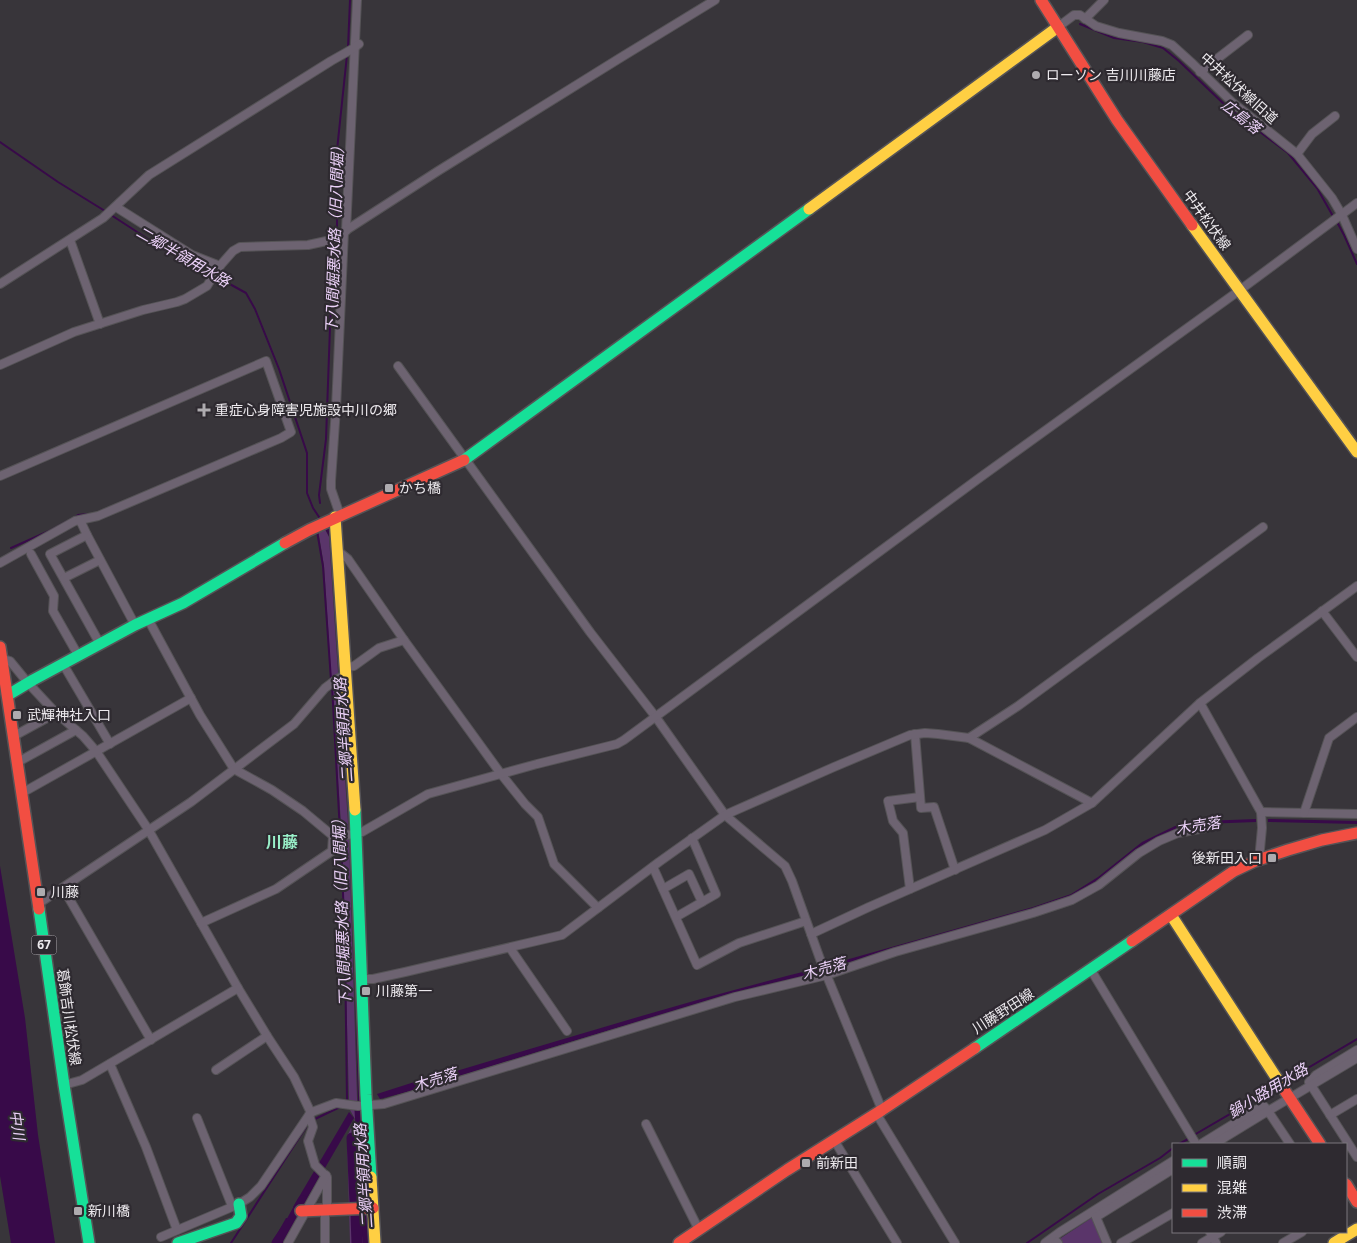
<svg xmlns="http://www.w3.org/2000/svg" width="1357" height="1243" font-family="'Noto Sans','Noto Sans JP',sans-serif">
<rect width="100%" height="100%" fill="#38353a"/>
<g fill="#5a356a">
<polygon points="324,527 329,537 349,838 357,1098 365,1243 350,1243 347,1137 355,1119 350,1110 349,1099 342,839 324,566 318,529"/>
<polygon points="1093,1217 1105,1243 1061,1243 1058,1240"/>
</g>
<g fill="#380a49">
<polygon points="328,528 331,529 341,673 339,674 330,538 325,529"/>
<polygon points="339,682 341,682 351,831 349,831 348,796"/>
<polygon points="1256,819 1256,822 1203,824 1175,830 1139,849 1099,881 1071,897 1033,910 830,970 828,965 1033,907 1071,894 1098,877 1142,842 1175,826 1203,821"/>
<polygon points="1268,819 1357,821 1357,824 1268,822"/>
<polygon points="0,866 25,1018 38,1135 55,1243 11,1243 0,1176"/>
<path d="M819 968 821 973C693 1003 569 1042 444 1081L433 1085 380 1099 377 1094 430 1077 443 1075C568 1038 692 999 819 968Z"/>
<polygon points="355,980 357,980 360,1103 358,1103"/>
<polygon points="349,1112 354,1118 303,1206 293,1207"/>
<polygon points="360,1128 362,1128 367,1193 363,1193"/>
<polygon points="286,1218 294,1219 295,1221 282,1243 272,1243"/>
</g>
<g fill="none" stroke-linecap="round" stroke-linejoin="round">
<g stroke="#380a49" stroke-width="2">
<polyline points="1080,24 1114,38 1143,42 1163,48 1179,61 1227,107 1288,153 1317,188 1334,218"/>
<polyline points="348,48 350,0"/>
<polyline points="0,142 58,182 105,211"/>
<polyline points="111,215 165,250 212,275"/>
<polyline points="1337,222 1344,235 1357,264"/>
<polyline points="337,232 337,150 347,55"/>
<polyline points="217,277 246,293 255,309 279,369 307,453 307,493 313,508 321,520"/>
<polyline points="320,503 319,495 326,439 330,327 333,272 337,239"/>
<polyline points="74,518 78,515 88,514"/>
<polyline points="317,531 323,566 331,680"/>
<polyline points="11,548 49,531 67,521"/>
<polyline points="332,685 340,832"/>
<polyline points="341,837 345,949 347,1100 345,1102"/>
<polyline points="1284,1082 1357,1039"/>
<polyline points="313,1120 340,1107"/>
<polyline points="1194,1135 1278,1086"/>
<polyline points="1179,1144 1190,1138"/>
<polyline points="231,1243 306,1127"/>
<polyline points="1027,1243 1098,1194 1160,1158 1173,1148"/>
</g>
<g stroke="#380a49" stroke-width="11">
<polyline points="360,1110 362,1143"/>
<polyline points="352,1138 355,1203"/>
<polyline points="364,1179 368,1243"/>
<polyline points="356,1215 357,1243"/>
<polyline points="277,1243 292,1221 303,1201"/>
</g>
<defs>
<g id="street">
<polyline points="1085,19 1104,0"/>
<polyline points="1058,27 1074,15 1080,15 1096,26 1119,33 1162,41 1172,45 1193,64 1233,103 1297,154 1332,198 1342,215 1357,249"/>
<polyline points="1200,72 1248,35"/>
<polyline points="1297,154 1312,134 1335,116"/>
<polyline points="116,207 192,255 220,266"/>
<polyline points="346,231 357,0"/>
<polyline points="70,240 100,324"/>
<polyline points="0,284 103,218 149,175 331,61 354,48 359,44"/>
<polyline points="0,365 74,332 143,310 177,302 185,299 207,286 218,268 233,251 240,247 308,245 331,240 438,171 620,58 715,0"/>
<polyline points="398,366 590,632 655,716 725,815 785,866 792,881 820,959 882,1110"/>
<polyline points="0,476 266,361 291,432 281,438 98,516 75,521 0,563"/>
<polyline points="340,515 331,489 331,481 336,408 344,232"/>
<polyline points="80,520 87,535 135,625"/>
<polyline points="87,535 50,554 100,644"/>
<polyline points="338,551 348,559 404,640 501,774 525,804 538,817 554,864 598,908"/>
<polyline points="31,554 54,596 53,611 78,655"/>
<polyline points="64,578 100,560"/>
<polyline points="1322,611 1357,657"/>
<polyline points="148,619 200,715 234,769 272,790 303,811 333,836"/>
<polyline points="3,659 10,661 28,683 56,713 83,736 96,751 148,829 238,988 269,1039 294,1077 311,1113"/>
<polyline points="63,664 110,744"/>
<polyline points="346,667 354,666 379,648 404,640"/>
<polyline points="1200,703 1261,812 1262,828 1259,860"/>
<polyline points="915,734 921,808 934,807 955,870"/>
<polyline points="14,736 56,713"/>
<polyline points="969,738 1018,706 1263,527"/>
<polyline points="18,762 76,730"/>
<polyline points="22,793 191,698"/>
<polyline points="1261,812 1357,814"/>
<polyline points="1304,813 1329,738 1357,717"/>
<polyline points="357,832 362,832 428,794 537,764 617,744 624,740 978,479 1240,290 1357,203"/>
<polyline points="653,867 697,965 739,943 806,921"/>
<polyline points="63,888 151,1040"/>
<polyline points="663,889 689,874 702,902"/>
<polyline points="910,889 903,833 893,821 888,801 920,797"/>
<polyline points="38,904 191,802 294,724 325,688 337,679 347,674"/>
<polyline points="676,917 716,894 692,838"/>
<polyline points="201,923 276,889 332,851 333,836 357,834"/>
<polyline points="811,934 869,907 1045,830 1092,803 1200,703 1258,658 1357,586"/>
<polyline points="510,948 567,1031"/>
<polyline points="1091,970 1196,1144"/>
<polyline points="362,979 373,979 405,972 562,935 659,862 725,815 834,767 910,735 925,733 938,734 969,738 1092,803"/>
<polyline points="1357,1050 1316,1075 1309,1082 1357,1157"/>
<polyline points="110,1064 146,1147 177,1230"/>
<polyline points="216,1070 267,1036"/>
<polyline points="64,1085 82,1080 238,988"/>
<polyline points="876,1113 955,1243"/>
<polyline points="309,1115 313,1127 308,1141 315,1165 327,1177 327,1210"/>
<polyline points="1330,1115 1357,1099"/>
<polyline points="197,1118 232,1206"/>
<polyline points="646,1124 699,1230"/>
<polyline points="834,1140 897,1243"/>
<polyline points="1201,1144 1261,1107 1264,1106 1268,1111 1357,1058"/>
<polyline points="1214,1144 1268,1111 1290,1144"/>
<polyline points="1210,1232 1216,1243"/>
<polyline points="161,1237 239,1204 250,1197 261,1186 309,1115 312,1112 336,1103 358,1106 384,1104 735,997 827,975 895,952 1033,913 1072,900 1099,885 1139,853 1159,841 1178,833 1205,828"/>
<polyline points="288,1243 326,1175"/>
<polyline points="325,1243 325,1210"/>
<polyline points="1045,1243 1060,1232 1173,1161"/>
<polyline points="1056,1243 1057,1242 1058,1243"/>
<polyline points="1107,1243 1096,1217 1173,1169"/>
<polyline points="1121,1243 1173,1213"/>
<polyline points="1202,1243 1221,1232"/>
<polyline points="1283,1243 1302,1232"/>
</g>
<g id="fast">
<polyline points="464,460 809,209"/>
<polyline points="8,695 33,680 135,625 183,603 285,543"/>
<polyline points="355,810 366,1095 371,1177"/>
<polyline points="39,909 64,1085 89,1243"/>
<polyline points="975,1048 1132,941"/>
<polyline points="178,1243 236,1223 241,1216 239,1204"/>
</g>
<g id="slow">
<polyline points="809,209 1058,27"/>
<polyline points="1192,225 1357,452"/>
<polyline points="335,517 355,810"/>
<polyline points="1171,915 1283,1088"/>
<polyline points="371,1177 375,1243"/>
<polyline points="1334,1243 1357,1229"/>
</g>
<g id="jam">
<polyline points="1041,0 1117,120 1192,225"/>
<polyline points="285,543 309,530 464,460"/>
<polyline points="0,647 39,909"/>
<polyline points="1132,941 1234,871 1255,861 1288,850 1322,840 1357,833"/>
<polyline points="1283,1088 1320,1144"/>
<polyline points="1346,1184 1357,1202"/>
<polyline points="301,1211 373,1208"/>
<polyline points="679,1243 787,1170 882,1110 975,1048"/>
</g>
</defs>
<use href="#street" stroke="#555356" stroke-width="10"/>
<use href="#fast" stroke="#555356" stroke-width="14"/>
<use href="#slow" stroke="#555356" stroke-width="14"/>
<use href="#jam" stroke="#555356" stroke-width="14"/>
<use href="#street" stroke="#6d6371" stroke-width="8"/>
<use href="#fast" stroke="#16e098" stroke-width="11"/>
<use href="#slow" stroke="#ffcf43" stroke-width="11"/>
<use href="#jam" stroke="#f24e42" stroke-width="11"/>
</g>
<g fill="#aeabaf" stroke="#2e2a30" stroke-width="2">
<circle cx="1036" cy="75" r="5"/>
<path d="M201.5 402.5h5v5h5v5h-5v5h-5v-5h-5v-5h5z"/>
<rect x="384" y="483" width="10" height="10" rx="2.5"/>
<rect x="12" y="710" width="10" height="10" rx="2.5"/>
<rect x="1267" y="853" width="10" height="10" rx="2.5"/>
<rect x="36" y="887" width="10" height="10" rx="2.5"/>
<rect x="361" y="986" width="10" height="10" rx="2.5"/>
<rect x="801" y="1158" width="10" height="10" rx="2.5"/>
<rect x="73" y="1206" width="10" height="10" rx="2.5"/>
</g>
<g text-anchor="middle" stroke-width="4.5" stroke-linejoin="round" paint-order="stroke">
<rect fill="#2e2a30" stroke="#b4b0b5" stroke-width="1" x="31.5" y="935.5" width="25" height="19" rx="4"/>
<g font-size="12" font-weight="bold" fill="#edeaee">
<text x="44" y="949">67</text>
</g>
<g font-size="14" fill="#edeaee" stroke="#2e2a30" text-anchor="start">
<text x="1046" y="80">ローソン 吉川川藤店</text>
<text x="215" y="415">重症心身障害児施設中川の郷</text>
<text x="399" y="493">かち橋</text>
<text x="27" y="720">武輝神社入口</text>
<text x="1262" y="863" text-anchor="end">後新田入口</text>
<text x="51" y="897">川藤</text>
<text x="376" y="996">川藤第一</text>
<text x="816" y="1168">前新田</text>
<text x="88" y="1216">新川橋</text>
</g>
<g font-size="14" fill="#edeaee" stroke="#2e2a30">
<text transform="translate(1239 88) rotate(42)" y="5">中井松伏線旧道</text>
<text transform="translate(1207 220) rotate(54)" y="5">中井松伏線</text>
<text transform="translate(1003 1011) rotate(-33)" y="5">川藤野田線</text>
<text transform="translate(69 1017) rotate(82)" y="5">葛飾吉川松伏線</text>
</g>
<g font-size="15" font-style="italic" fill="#ebd1f8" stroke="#2e2a30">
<text transform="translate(1241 117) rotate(38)" y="5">広島落</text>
<text transform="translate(335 236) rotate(-88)" y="5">下八間堀悪水路（旧八間堀）</text>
<text transform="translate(183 257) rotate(30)" y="5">二郷半領用水路</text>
<text transform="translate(344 730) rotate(-94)" y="5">二郷半領用水路</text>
<text transform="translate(1198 826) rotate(-9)" y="5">木売落</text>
<text transform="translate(342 909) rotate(-92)" y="5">下八間堀悪水路（旧八間堀）</text>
<text transform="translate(824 969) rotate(-16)" y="5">木売落</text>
<text transform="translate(435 1080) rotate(-17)" y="5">木売落</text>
<text transform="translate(1268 1091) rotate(-31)" y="5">鍋小路用水路</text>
<text transform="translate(17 1125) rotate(82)" y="5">中川</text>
<text transform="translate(364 1176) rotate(-94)" y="5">二郷半領用水路</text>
</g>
<g font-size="16" font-weight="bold" fill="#99f0c9" stroke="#2e2a30">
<text x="282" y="848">川藤</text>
</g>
</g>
<rect x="1172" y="1143" width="175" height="90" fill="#2e2a30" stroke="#7a777c"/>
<rect x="1182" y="1159" width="25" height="8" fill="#16e098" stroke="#7a777c"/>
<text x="1217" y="1168" font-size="15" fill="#edeaee">順調</text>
<rect x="1182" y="1184" width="25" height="8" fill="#ffcf43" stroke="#7a777c"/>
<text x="1217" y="1193" font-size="15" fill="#edeaee">混雑</text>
<rect x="1182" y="1209" width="25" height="8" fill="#f24e42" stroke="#7a777c"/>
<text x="1217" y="1218" font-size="15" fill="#edeaee">渋滞</text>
</svg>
